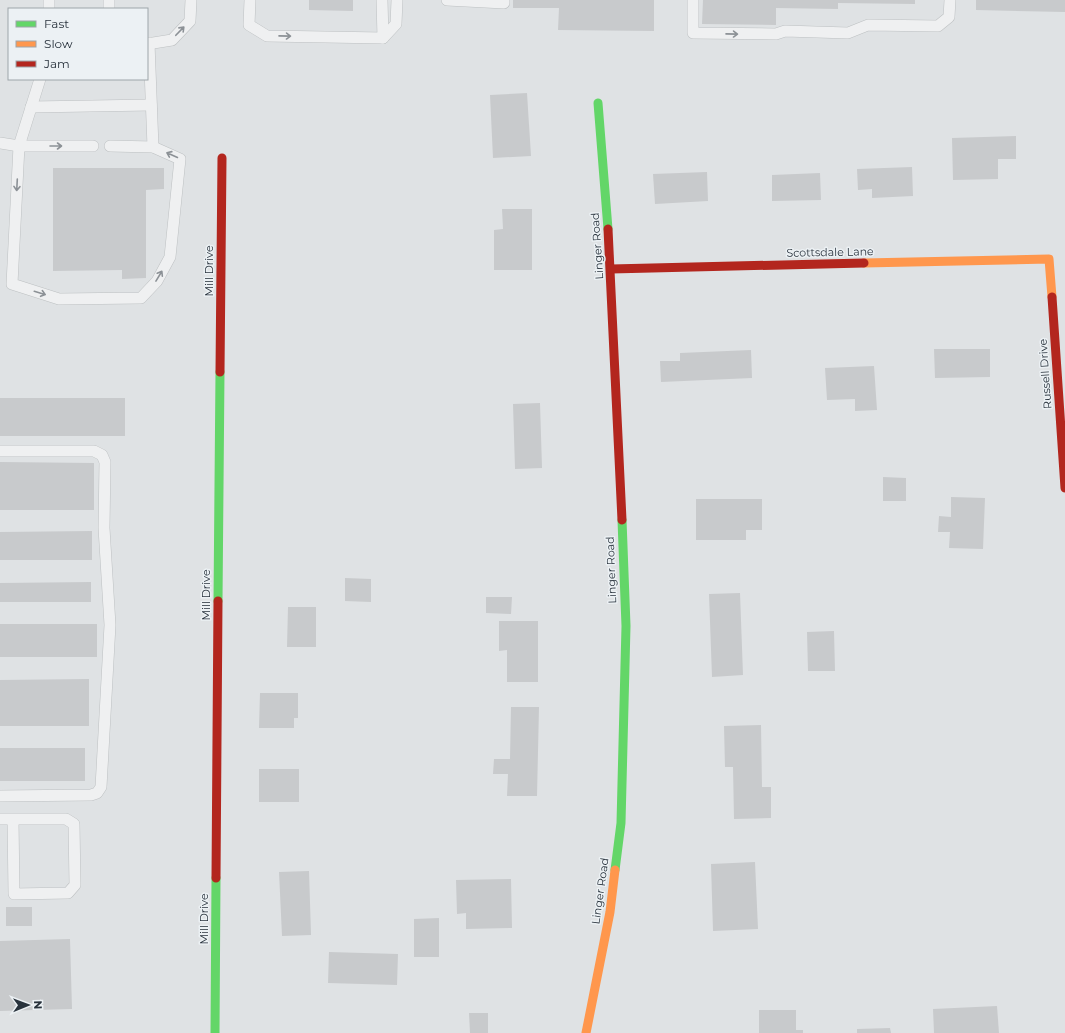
<svg xmlns="http://www.w3.org/2000/svg" width="1065" height="1033" font-family="Montserrat,sans-serif">
<rect width="100%" height="100%" fill="#dfe2e4"/>
<g fill="#c8cacc">
<polygon points="309,0 353,0 353,11 309,10"/>
<polygon points="513,0 654,0 654,31 558,30 559,8 513,8"/>
<polygon points="703,0 915,0 915,4 838,3 838,9 776,8 776,25 702,24"/>
<polygon points="976,0 1065,0 1065,12 976,10"/>
<polygon points="527,93 531,156 493,158 490,95"/>
<polygon points="1016,136 1016,159 998,159 998,179 953,180 952,138"/>
<polygon points="912,167 913,196 872,198 872,189 858,190 857,169"/>
<polygon points="53,168 164,168 164,189 146,190 146,278 122,279 122,270 53,271"/>
<polygon points="707,172 708,201 655,204 653,174"/>
<polygon points="820,173 821,200 772,201 772,175"/>
<polygon points="502,209 532,209 532,270 494,270 494,230 503,229"/>
<polygon points="934,349 990,349 990,377 935,378"/>
<polygon points="751,350 752,378 661,382 660,361 680,361 680,353"/>
<polygon points="874,366 877,410 855,411 855,399 827,400 825,368"/>
<rect x="0" y="398" width="125" height="38"/>
<polygon points="540,403 542,468 515,469 513,404"/>
<polygon points="0,462 94,463 94,510 0,510"/>
<polygon points="883,477 906,478 906,501 883,501"/>
<polygon points="951,497 985,498 983,549 949,548 950,532 938,532 939,516 951,517"/>
<polygon points="696,499 762,499 762,530 746,530 746,540 696,540"/>
<polygon points="92,531 92,560 0,560 0,532"/>
<polygon points="345,578 371,579 371,602 345,601"/>
<polygon points="91,582 91,602 0,602 0,583"/>
<polygon points="740,593 743,675 712,677 709,594"/>
<polygon points="486,597 512,597 511,614 486,613"/>
<polygon points="288,607 316,607 316,647 287,647"/>
<polygon points="499,621 538,621 538,682 507,682 507,650 499,651"/>
<rect x="0" y="624" width="97" height="33"/>
<polygon points="834,631 835,671 808,671 807,632"/>
<polygon points="89,679 89,726 0,726 0,680"/>
<polygon points="260,693 298,693 298,718 294,718 294,728 259,728"/>
<polygon points="511,707 539,707 537,796 507,796 508,774 493,774 494,759 510,759"/>
<polygon points="761,725 762,787 771,787 771,818 734,819 733,767 725,767 724,726"/>
<rect x="0" y="748" width="85" height="33"/>
<rect x="259" y="769" width="40" height="33"/>
<polygon points="755,862 758,929 713,931 711,864"/>
<polygon points="309,871 311,935 282,936 279,872"/>
<polygon points="511,879 512,928 466,929 466,913 457,914 456,880"/>
<rect x="6" y="907" width="26" height="19"/>
<polygon points="439,918 439,957 414,957 414,919"/>
<polygon points="70,939 72,1009 0,1011 0,941"/>
<polygon points="329,952 398,954 397,985 328,983"/>
<polygon points="997,1006 999,1033 934,1033 933,1009"/>
<polygon points="759,1010 796,1010 796,1030 803,1030 803,1033 759,1033"/>
<polygon points="469,1013 488,1013 488,1033 470,1033"/>
<polygon points="890,1028 891,1033 857,1033 857,1029"/>
</g>
<g fill="none" stroke-linecap="round" stroke-linejoin="round">
<defs>
<g id="lane">
<polyline points="49,0 49,9"/>
<polyline points="250,0 249,25 267,36 383,38 396,24 397,0"/>
<polyline points="382,0 383,38"/>
<polyline points="447,0 504,3 504,0"/>
<polyline points="693,0 693,33 776,34 785,31 848,33 868,25 938,26 949,17 950,0"/>
<polyline points="109,9 109,0"/>
<polyline points="149,43 153,147"/>
<polyline points="147,44 172,40 190,21 191,0"/>
<polyline points="40,79 19,146 12,284 59,299 141,298 157,281 170,257 180,159 153,147 110,146"/>
<polyline points="31,107 151,105"/>
<polyline points="0,143 19,146 93,146"/>
<polyline points="0,451 94,451 102,455 105,462 104,528 110,625 101,787 97,793 91,795 0,796"/>
<polyline points="0,819 66,819 74,824 75,885 68,893 14,894 13,819"/>
</g>
</defs>
<use href="#lane" stroke="#bdc0c2" stroke-width="12"/>
<use href="#lane" stroke="#eff0f1" stroke-width="11"/>
<g stroke="#63d668" stroke-width="9">
<polyline points="598,103 608,229"/>
<polyline points="218,601 220,372"/>
<polyline points="615,870 621,823 626,626 622,520"/>
<polyline points="215,1033 216,878"/>
</g>
<g stroke="#ff974d" stroke-width="9">
<polyline points="864,263 1049,259 1052,297"/>
<polyline points="586,1033 610,912 615,870"/>
</g>
<g stroke="#b3261e" stroke-width="9">
<polyline points="608,229 622,520"/>
<polyline points="611,269 864,263"/>
<polyline points="1052,297 1065,488"/>
<polyline points="220,372 222,158"/>
<polyline points="216,878 218,601"/>
</g>
</g>
<defs><path id="oneway-shaft" d="M-6 0H5M1.5-3L5.5 0L1.5 3" fill="none" stroke-width="1.6" stroke-linecap="round" stroke-linejoin="round"/></defs>
<g stroke="#8c9196">
<use href="#oneway-shaft" transform="translate(180 31) rotate(-46)"/>
<use href="#oneway-shaft" transform="translate(732 34) rotate(1)"/>
<use href="#oneway-shaft" transform="translate(285 36) rotate(1)"/>
<use href="#oneway-shaft" transform="translate(56 146)"/>
<use href="#oneway-shaft" transform="translate(172 155) rotate(-156)"/>
<use href="#oneway-shaft" transform="translate(17 185) rotate(93)"/>
<use href="#oneway-shaft" transform="translate(159 276) rotate(-59)"/>
<use href="#oneway-shaft" transform="translate(40 293) rotate(17)"/>
</g>
<g text-anchor="middle" stroke-width="3" stroke-linejoin="round" paint-order="stroke">
<g font-size="11" fill="#28323c" stroke="#ecf1f4">
<text transform="translate(597 246) rotate(-94)" y="4">Linger Road</text>
<text transform="translate(830 252) rotate(-1)" y="4">Scottsdale Lane</text>
<text transform="translate(209 271) rotate(-90)" y="4">Mill Drive</text>
<text transform="translate(1045 374) rotate(-94)" y="4">Russell Drive</text>
<text transform="translate(611 570) rotate(-92)" y="4">Linger Road</text>
<text transform="translate(206 595) rotate(-90)" y="4">Mill Drive</text>
<text transform="translate(600 891) rotate(-82)" y="4">Linger Road</text>
<text transform="translate(204 919) rotate(-90)" y="4">Mill Drive</text>
</g>
</g>
<rect x="8" y="8" width="140" height="72" fill="#ecf1f4" stroke="#9ea5aa"/>
<rect x="16" y="21" width="20" height="6" fill="#63d668" stroke="#9ea5aa"/>
<text x="44" y="28" font-size="12" fill="#28323c">Fast</text>
<rect x="16" y="41" width="20" height="6" fill="#ff974d" stroke="#9ea5aa"/>
<text x="44" y="48" font-size="12" fill="#28323c">Slow</text>
<rect x="16" y="61" width="20" height="6" fill="#b3261e" stroke="#9ea5aa"/>
<text x="44" y="68" font-size="12" fill="#28323c">Jam</text>
<g transform="translate(28 1005) rotate(89)" stroke="#ecf1f4" stroke-width="3" paint-order="stroke">
<path d="M0-3L7 15L0 10L-7 15Z" fill="#28323c"/>
<text y="-6" font-size="11" font-weight="bold" text-anchor="middle" fill="#28323c">N</text>
</g>
</svg>
